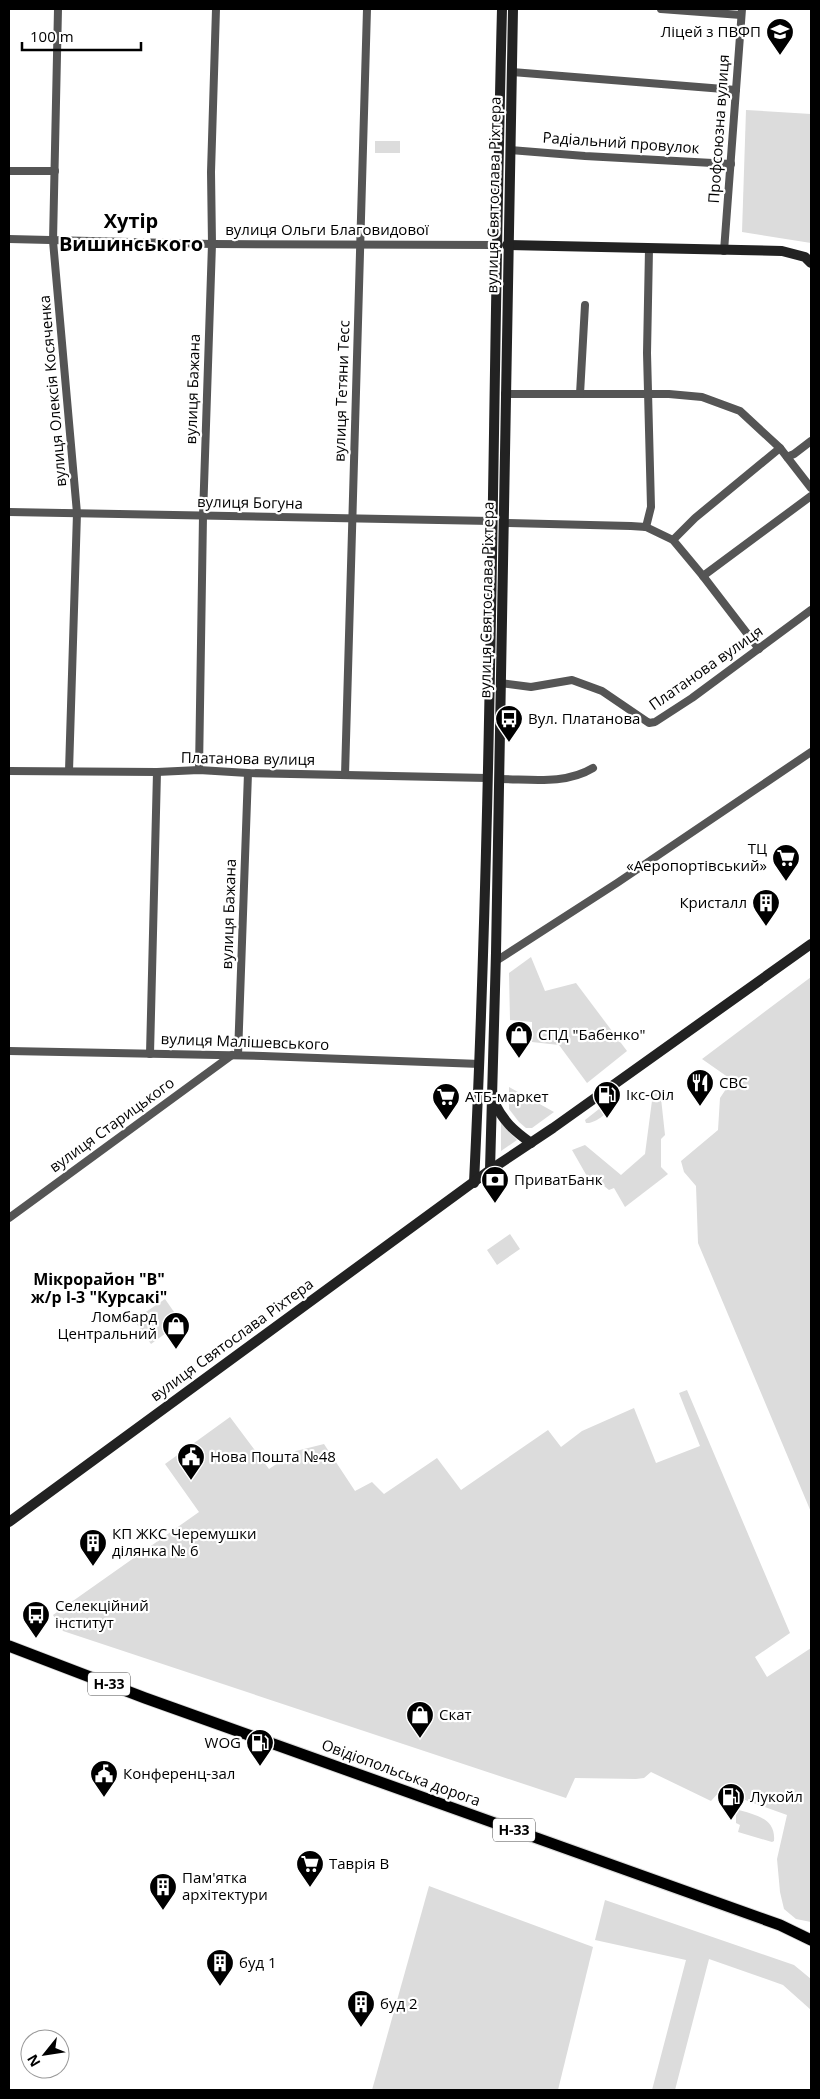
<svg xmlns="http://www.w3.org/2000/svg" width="820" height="2099" font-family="'Open Sans',sans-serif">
<rect width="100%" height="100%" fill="#fff"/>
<g fill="#dcdcdc">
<polygon points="746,110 811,114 811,243 742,232"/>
<rect x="375" y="141" width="25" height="12"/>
<polygon points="531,957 545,991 576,983 627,1051 587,1083 559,1045 532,1042 532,1022 510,1020 509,973"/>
<polygon points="811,977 811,1512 698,1243 696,1186 684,1172 681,1161 718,1130 720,1098 732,1080 702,1059"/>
<polygon points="509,1087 554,1112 532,1128 526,1128 519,1122 509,1109"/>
<polygon points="660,1089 665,1135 661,1139 661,1167 668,1174 625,1207 614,1188 609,1190 598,1181 592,1185 572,1150 585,1145 621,1175 645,1154 653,1093"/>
<path d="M613 1098 616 1099V1103C609 1111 596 1124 586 1123L585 1120Z"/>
<polygon points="501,1123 517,1140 501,1151"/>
<polygon points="510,1234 520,1249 497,1265 487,1250"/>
<polygon points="165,1299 181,1322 151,1344 134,1320"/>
<polygon points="687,1390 790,1633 755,1657 767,1677 811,1648 811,1922 796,1919 784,1909 780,1892 777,1859 787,1815 720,1791 711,1801 651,1772 644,1778 636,1779 575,1778 566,1798 63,1631 53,1615 199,1512 165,1464 230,1417 269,1469 296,1451 324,1444 355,1491 372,1482 384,1494 437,1458 461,1490 548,1430 561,1447 582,1431 634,1408 656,1463 700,1446 679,1393"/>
<path d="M733 1809H736C754 1815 776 1817 774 1841L772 1842 738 1832 740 1825 736 1823V1815L732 1814Z"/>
<polygon points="429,1886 593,1947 558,2090 372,2090"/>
<polygon points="605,1900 794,1965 811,1979 811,2010 783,1985 709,1959 675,2090 652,2090 686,1960 595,1940"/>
</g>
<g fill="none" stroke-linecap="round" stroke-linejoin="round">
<defs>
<polyline id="primary" points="9,1646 145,1698 780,1925 811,1940"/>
</defs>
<use href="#primary" stroke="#dbdbdb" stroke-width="13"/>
<g stroke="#555" stroke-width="8">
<polyline points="58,9 53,241 77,513 69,771"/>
<polyline points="661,9 741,15"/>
<polyline points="512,72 736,90"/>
<polyline points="510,150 585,156 731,164"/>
<polyline points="9,171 55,171"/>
<polyline points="9,239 212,244 496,245"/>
<polyline points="724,251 742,9"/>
<polyline points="585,305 580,394 669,394 702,397 740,411 780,448 811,488"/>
<polyline points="505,394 580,394"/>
<polyline points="787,457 794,454 811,441"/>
<polyline points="9,512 491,521"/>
<polyline points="503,523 631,526 646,527 673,540 703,576 759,649"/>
<polyline points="646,527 651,507 647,353 649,249"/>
<polyline points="673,540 695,518 780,448"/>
<polyline points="703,576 811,496"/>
<polyline points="500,683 531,687 572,680 602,691 649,723 655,722 692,698 811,610"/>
<polyline points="199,770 203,516 212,244 211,172 216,9"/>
<polyline points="9,771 157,772 199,770 248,773 487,778"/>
<polyline points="345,775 367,9"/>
<path d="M499 779C530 779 565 785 593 768"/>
<polyline points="496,961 617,883 811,752"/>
<polyline points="9,1051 263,1056 480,1064"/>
<polyline points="150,1054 157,772"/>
<polyline points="238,1055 248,773"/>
<polyline points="9,1218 232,1055"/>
</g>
<g stroke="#222" stroke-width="10">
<polyline points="507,245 782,251 805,257 811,263"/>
<path d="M494 1102C504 1122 513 1130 531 1143"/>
<polyline points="490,1170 496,953 513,9"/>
<path d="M474 1183C493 792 492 400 502 9"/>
<polyline points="9,1522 490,1170 553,1128 811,944"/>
</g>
<use href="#primary" stroke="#000" stroke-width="11"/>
</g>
<defs>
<symbol id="school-pin" viewBox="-11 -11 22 30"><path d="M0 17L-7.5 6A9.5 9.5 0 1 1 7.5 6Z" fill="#000" stroke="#fff"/><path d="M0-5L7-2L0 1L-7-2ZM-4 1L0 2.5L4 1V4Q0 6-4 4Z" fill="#fff"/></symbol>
<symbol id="bus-pin" viewBox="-11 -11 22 30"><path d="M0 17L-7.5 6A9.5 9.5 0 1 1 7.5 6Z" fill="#000" stroke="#fff"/><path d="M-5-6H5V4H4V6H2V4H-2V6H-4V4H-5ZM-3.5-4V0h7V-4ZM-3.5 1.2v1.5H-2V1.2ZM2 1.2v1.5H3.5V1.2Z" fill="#fff"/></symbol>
<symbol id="supermarket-pin" viewBox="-11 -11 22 30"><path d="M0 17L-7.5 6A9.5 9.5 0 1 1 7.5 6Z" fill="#000" stroke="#fff"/><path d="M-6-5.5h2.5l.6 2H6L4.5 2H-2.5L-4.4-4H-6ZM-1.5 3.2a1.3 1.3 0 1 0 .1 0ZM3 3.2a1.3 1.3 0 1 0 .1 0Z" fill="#fff"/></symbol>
<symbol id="building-pin" viewBox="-11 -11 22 30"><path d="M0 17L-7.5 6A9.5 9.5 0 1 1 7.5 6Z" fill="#000" stroke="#fff"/><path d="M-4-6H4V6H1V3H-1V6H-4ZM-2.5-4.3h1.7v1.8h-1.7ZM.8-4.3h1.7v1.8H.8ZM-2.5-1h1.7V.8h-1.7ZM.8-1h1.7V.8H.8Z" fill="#fff"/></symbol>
<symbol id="shop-pin" viewBox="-11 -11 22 30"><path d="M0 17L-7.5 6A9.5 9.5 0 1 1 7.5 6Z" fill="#000" stroke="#fff"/><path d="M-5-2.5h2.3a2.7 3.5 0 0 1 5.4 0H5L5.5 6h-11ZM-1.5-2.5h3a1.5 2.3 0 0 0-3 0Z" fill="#fff"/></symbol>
<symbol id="restaurant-pin" viewBox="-11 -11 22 30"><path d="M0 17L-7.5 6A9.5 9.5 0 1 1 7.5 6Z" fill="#000" stroke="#fff"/><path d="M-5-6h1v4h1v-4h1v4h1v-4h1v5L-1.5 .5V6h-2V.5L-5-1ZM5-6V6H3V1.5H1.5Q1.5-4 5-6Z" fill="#fff"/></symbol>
<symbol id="fuel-pin" viewBox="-11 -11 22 30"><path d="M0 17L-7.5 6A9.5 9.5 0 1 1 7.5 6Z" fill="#000" stroke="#fff"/><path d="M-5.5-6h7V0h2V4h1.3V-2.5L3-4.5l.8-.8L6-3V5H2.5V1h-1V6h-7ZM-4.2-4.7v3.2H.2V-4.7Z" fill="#fff"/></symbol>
<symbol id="bank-pin" viewBox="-11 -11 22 30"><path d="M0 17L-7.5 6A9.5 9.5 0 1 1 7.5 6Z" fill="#000" stroke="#fff"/><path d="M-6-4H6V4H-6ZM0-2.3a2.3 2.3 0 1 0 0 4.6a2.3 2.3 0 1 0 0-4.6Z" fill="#fff"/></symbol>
<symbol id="civic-pin" viewBox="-11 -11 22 30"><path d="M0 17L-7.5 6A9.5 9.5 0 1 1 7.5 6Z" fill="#000" stroke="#fff"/><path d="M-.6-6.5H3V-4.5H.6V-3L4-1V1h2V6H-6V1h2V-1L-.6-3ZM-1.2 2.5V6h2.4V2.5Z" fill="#fff"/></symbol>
</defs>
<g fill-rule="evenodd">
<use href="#school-pin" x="764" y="16" width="32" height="43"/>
<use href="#bus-pin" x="493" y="703" width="32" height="43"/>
<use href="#supermarket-pin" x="770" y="842" width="32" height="43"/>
<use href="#building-pin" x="750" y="887" width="32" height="43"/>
<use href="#shop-pin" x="503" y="1019" width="32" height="43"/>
<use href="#restaurant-pin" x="684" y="1067" width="32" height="43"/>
<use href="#fuel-pin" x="591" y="1079" width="32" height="43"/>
<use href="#supermarket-pin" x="430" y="1081" width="32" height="43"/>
<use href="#bank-pin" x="479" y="1164" width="32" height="43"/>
<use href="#shop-pin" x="160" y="1310" width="32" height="43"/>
<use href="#civic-pin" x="175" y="1441" width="32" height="43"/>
<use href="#building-pin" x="77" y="1527" width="32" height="43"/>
<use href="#bus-pin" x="20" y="1599" width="32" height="43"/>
<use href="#shop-pin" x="404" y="1699" width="32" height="43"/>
<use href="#fuel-pin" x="244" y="1727" width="32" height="43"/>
<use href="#civic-pin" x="88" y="1758" width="32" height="43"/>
<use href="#fuel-pin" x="715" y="1781" width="32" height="43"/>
<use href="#supermarket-pin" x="294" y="1848" width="32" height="43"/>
<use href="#building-pin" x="147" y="1871" width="32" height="43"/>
<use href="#building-pin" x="204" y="1947" width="32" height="43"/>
<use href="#building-pin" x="345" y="1988" width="32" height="43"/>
</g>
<g text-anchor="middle" stroke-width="4.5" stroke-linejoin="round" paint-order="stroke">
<g fill="#fff" stroke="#4c4c4c" stroke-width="1">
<rect x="88" y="1672.5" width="42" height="23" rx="4"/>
<rect x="493" y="1818.5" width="42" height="23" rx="4"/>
</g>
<g font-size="14" font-weight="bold" fill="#000">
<text x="109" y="1689">Н-33</text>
<text x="514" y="1835">Н-33</text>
</g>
<g font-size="15" fill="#000" stroke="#fff" text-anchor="start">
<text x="761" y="37" text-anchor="end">Ліцей з ПВФП</text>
<text x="528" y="724">Вул. Платанова</text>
<text x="767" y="854" text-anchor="end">ТЦ<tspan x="767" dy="17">«Аеропортівський»</tspan></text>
<text x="747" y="908" text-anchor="end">Кристалл</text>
<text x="538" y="1040">СПД "Бабенко"</text>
<text x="719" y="1088">СВС</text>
<text x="626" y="1100">Ікс-Оіл</text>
<text x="465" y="1102">АТБ-маркет</text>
<text x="514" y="1185">ПриватБанк</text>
<text x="157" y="1322" text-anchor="end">Ломбард<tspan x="157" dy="17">Центральний</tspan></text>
<text x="210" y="1462">Нова Пошта №48</text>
<text x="112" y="1539">КП ЖКС Черемушки<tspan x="112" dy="17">ділянка № 6</tspan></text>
<text x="55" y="1611">Селекційний<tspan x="55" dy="17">інститут</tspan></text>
<text x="439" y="1720">Скат</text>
<text x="241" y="1748" text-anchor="end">WOG</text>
<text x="123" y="1779">Конференц-зал</text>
<text x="750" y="1802">Лукойл</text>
<text x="329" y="1869">Таврія В</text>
<text x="182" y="1883">Пам'ятка<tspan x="182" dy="17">архітектури</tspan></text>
<text x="239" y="1968">буд 1</text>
<text x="380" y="2009">буд 2</text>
</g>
<g font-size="15" fill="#000" stroke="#fff">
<text transform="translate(719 129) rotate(-86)" y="5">Профсоюзна вулиця</text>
<text transform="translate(621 143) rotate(4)" y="5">Радіальний провулок</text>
<text transform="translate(494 195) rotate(-89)" y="5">вулиця Святослава Ріхтера</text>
<text x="327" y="235">вулиця Ольги Благовидової</text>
<text transform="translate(193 389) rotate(-88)" y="5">вулиця Бажана</text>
<text transform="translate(53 391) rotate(-95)" y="5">вулиця Олексія Косяченка</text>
<text transform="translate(342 391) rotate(-88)" y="5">вулиця Тетяни Тесс</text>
<text transform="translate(250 503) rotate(1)" y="5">вулиця Богуна</text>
<text transform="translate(487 600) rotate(-89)" y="5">вулиця Святослава Ріхтера</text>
<text transform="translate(706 668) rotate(-35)" y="5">Платанова вулиця</text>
<text transform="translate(248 759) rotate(1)" y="5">Платанова вулиця</text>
<text transform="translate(229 914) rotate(-88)" y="5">вулиця Бажана</text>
<text transform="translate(245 1042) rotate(2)" y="5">вулиця Малішевського</text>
<text transform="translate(112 1125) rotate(-36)" y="5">вулиця Старицького</text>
<text transform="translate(232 1340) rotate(-36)" y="5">вулиця Святослава Ріхтера</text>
<text transform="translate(401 1773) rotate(20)" y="5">Овідіопольська дорога</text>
</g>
<g font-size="16" font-weight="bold" fill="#000" stroke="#fff">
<text x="99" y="1285">Мікрорайон "В"<tspan x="99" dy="18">ж/р I-3 "Курсакі"</tspan></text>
</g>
<g font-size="20" font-weight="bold" fill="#000" stroke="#fff">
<text x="131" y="228">Хутір<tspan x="131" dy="23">Вишинського</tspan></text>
</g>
</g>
<rect width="820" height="2099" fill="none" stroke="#000000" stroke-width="20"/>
<g transform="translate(45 2054) rotate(240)"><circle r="24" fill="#ffffff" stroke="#999999"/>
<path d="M0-4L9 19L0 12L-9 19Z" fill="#000000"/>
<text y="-8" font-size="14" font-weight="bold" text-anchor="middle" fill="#000000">N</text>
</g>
<path d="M22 42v8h119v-8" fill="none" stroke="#000000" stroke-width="2.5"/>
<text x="30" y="42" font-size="15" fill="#000000" stroke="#ffffff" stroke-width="4" paint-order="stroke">100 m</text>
</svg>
